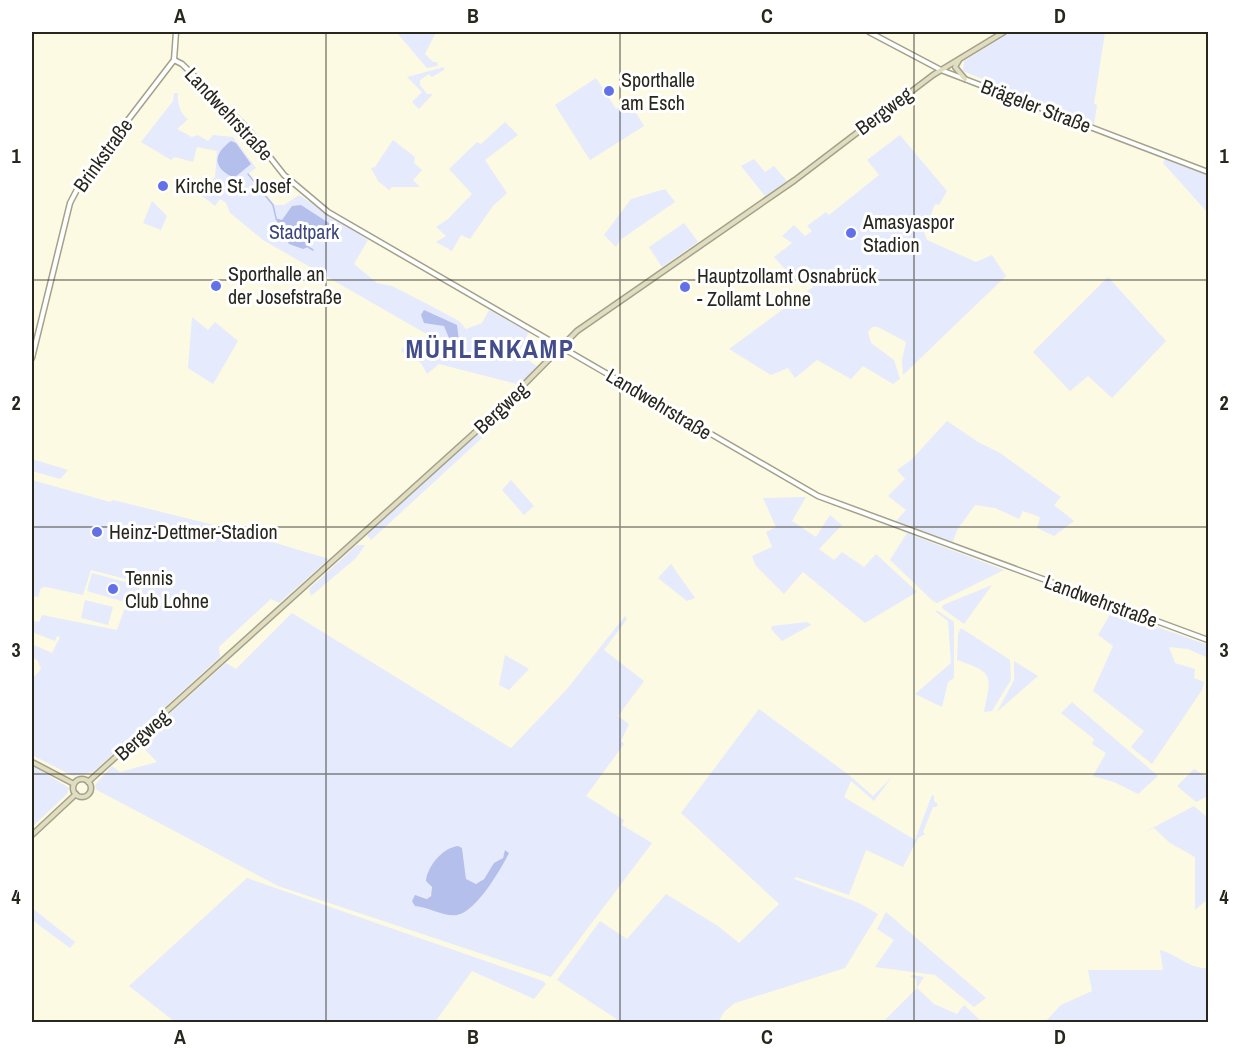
<svg xmlns="http://www.w3.org/2000/svg" width="1240" height="1054" font-family="'Archivo Narrow',sans-serif">
<rect width="100%" height="100%" fill="#fcfae2"/>
<g fill="#e6eafd" fill-rule="evenodd">
<polygon points="399,32 436,32 425,54 433,62 437,62 438,66 427,68 398,34"/>
<polygon points="1011,32 1105,32 1094,104 1097,105 1094,125 963,71 964,61"/>
<polygon points="444,67 444,70 432,77 429,74 420,80 420,85 427,94 433,94 419,109 412,102 422,92 407,77"/>
<polygon points="596,78 616,109 629,102 644,126 590,160 555,105"/>
<path d="M174 93H178C177 102 180 114 188 119L177 129 192 137 198 135 208 141 213 135 233 137 256 168 248 174 275 205H284L299 195 368 240 354 264 377 283 392 286 433 307 459 321 466 329 482 323 489 310 529 332 518 354 537 366 521 385 439 364 427 374 421 363 401 351 411 336 425 345 430 336 263 240 230 213 226 203 220 199 215 206 201 195 215 177 217 151 197 147 193 162 175 157 171 160 141 142 173 101Z"/>
<polygon points="505,122 518,135 485,160 507,193 493,206 470,239 461,235 452,251 436,242 446,236 436,227 448,219 472,194 449,169 477,142 481,144"/>
<polygon points="900,135 947,191 939,205 935,204 924,232 927,240 976,262 992,255 1006,276 903,375 902,360 906,342 878,327 872,327 868,332 871,343 894,360 900,379 893,384 863,366 851,379 817,360 795,378 788,368 771,375 729,349 813,287 803,274 794,279 774,257 792,243 782,236 794,225 805,236 812,231 807,226 826,212 829,215 879,175 867,160"/>
<polygon points="393,140 415,157 414,163 422,170 413,180 420,187 392,187 389,190 378,181 371,168 375,167"/>
<polygon points="754,159 765,172 774,166 787,181 765,196 741,166"/>
<polygon points="1165,159 1208,176 1208,213 1163,163"/>
<polygon points="665,189 675,202 620,240 616,247 604,235 631,199"/>
<polygon points="152,201 167,216 161,230 143,223"/>
<polygon points="684,223 698,242 662,267 649,247"/>
<polygon points="1108,277 1166,341 1112,398 1088,376 1070,391 1033,352"/>
<polygon points="192,317 208,330 215,322 238,341 213,384 188,368"/>
<polygon points="947,421 978,442 1000,453 1061,497 1054,505 1074,521 1054,536 1037,528 1040,517 1023,511 1019,519 995,508 975,505 957,530 953,542 896,521 906,510 888,496 905,479 897,470 911,460"/>
<polygon points="490,422 495,426 371,540 367,535"/>
<polygon points="32,459 68,470 60,479 32,471"/>
<polygon points="32,480 110,502 113,500 222,527 329,559 279,603 271,599 219,647 220,657 93,772 73,776 32,755 32,679 41,669 38,661 32,657 32,644 52,653 60,637 57,636 55,641 32,632 34,621 39,622 42,615 117,630 124,610 135,605 87,591 92,573 140,586 135,605 145,584 91,570 83,595 46,587 41,588 38,597 32,596"/>
<polygon points="511,480 534,506 524,515 502,490"/>
<polygon points="806,497 792,521 816,537 830,515 842,525 819,549 834,560 842,552 864,567 876,554 917,592 865,623 803,572 784,594 756,566 752,556 772,547 766,532 776,527 763,498"/>
<polygon points="907,533 1004,570 937,603 933,601 890,560"/>
<polygon points="357,545 365,545 356,558 311,596 309,589"/>
<polygon points="671,564 695,598 687,601 658,578"/>
<polygon points="992,585 964,624 942,608 943,605"/>
<polygon points="85,600 113,607 108,625 81,618"/>
<polygon points="935,611 938,611 954,622 954,678 948,682 942,707 915,694 951,663 948,621"/>
<polygon points="1112,611 1208,645 1208,658 1188,649 1169,647 1175,663 1195,669 1194,678 1204,682 1202,690 1152,764 1131,747 1144,731 1093,691 1113,646 1098,635"/>
<path d="M292 613 511 748 567 689 625 616 627 619 604 650 644 681 618 716 629 724 621 741 624 744 586 796 624 820 622 825 652 843 551 977 278 886 97 790 95 785 112 766 120 772 157 762 138 742 226 663 236 669ZM452 847 462 848 466 879 471 884C487 885 488 864 501 861L506 850 509 853C501 868 475 913 457 915 444 916 429 907 416 906L419 896 429 899 432 891 428 871 440 856Z"/>
<polygon points="807,622 811,625 782,641 771,629 772,626"/>
<path d="M961 628 1010 660 1011 680 992 711 984 712C992 676 994 672 957 660L958 634Z"/>
<polygon points="505,655 529,669 509,690 499,685"/>
<polygon points="1014,661 1038,676 997,712 1014,680"/>
<polygon points="1072,702 1158,776 1138,794 1114,782 1093,776 1106,753 1092,744 1094,739 1061,713"/>
<polygon points="759,709 849,775 873,796 892,777 874,801 851,781 844,797 915,840 932,795 934,796 934,801 938,804 936,807 933,807 923,832 925,834 918,838 903,867 866,850 849,895 796,877 794,879 859,903 878,914 845,968 735,1003 725,1011 718,1022 621,1022 557,980 600,921 627,939 666,894 718,926 739,943 779,904 681,813"/>
<polygon points="32,765 69,788 67,794 32,827"/>
<polygon points="1194,769 1208,778 1208,796 1196,802 1177,786"/>
<polygon points="1194,806 1208,818 1208,899 1195,910 1195,857 1170,843 1154,828 1141,834"/>
<polygon points="247,878 543,981 546,984 534,999 472,971 435,1022 175,1022 129,986"/>
<polygon points="32,908 75,942 70,948 32,920"/>
<polygon points="886,912 986,998 974,1007 935,975 875,967 894,940 877,929"/>
<path d="M1160 950C1178 955 1189 969 1208 968V1022H1045L1061 1005 1092 991 1088 970H1163Z"/>
<polygon points="913,975 924,977 917,988 934,1004 957,1014 964,1005 982,1022 883,1022 917,988 916,979 910,976"/>
</g>
<g fill="#b5bfeb">
<path d="M231 141 236 143 251 164 234 178C213 168 212 155 231 141Z"/>
<polygon points="301,205 332,225 336,232 312,232 308,247 303,249 289,244 275,218 282,220 292,206"/>
<polygon points="424,310 457,325 459,341 456,344 449,338 444,326 424,323 421,315"/>
<path d="M458 846 462 848 466 879 476 884 484 879 494 863 503 858 505 850 509 853C501 869 476 912 457 915 444 917 428 907 415 906L412 901 415 895 427 899 431 896 432 887 426 881C427 866 444 847 458 846Z"/>
</g>
<g fill="none" stroke-linecap="round" stroke-linejoin="round">
<g stroke="#b5bfeb" stroke-width="1.5">
<polyline points="248,174 273,205 276,218"/>
<polyline points="308,247 313,250"/>
</g>
<defs>
<g id="tertiary">
<polyline points="869,32 941,70 1208,172"/>
<polyline points="174,60 182,64 247,128 284,175 328,212 818,496 1208,640"/>
<polyline points="32,358 70,203 82,180 174,60 176,32"/>
</g>
<g id="secondary">
<polyline points="959,60 955,67 965,79"/>
<polyline points="32,762 74,784"/>
<circle cx="82" cy="788" r="9"/>
<polyline points="88,782 492,417 577,331 795,180 933,75 1004,32"/>
<polyline points="32,835 76,794"/>
</g>
</defs>
<use href="#tertiary" stroke="#a3a18b" stroke-width="7"/>
<use href="#secondary" stroke="#a3a18b" stroke-width="7"/>
<use href="#tertiary" stroke="#fff" stroke-width="4"/>
<use href="#secondary" stroke="#e0ddc0" stroke-width="4"/>
</g>
<path fill="none" stroke="#28271e" stroke-width="1.5" stroke-opacity="0.55" d="M326 32V1022M620 32V1022M914 32V1022M32 280H1208M32 527H1208M32 774H1208"/>
<g fill="#6371e9" stroke="#fff" stroke-width="2">
<circle cx="609" cy="91" r="6"/>
<circle cx="163" cy="186" r="6"/>
<circle cx="851" cy="233" r="6"/>
<circle cx="216" cy="286" r="6"/>
<circle cx="685" cy="287" r="6"/>
<circle cx="97" cy="532" r="6"/>
<circle cx="113" cy="589" r="6"/>
</g>
<g text-anchor="middle" stroke-width="6" stroke-linejoin="round" paint-order="stroke">
<g font-size="20" fill="#28271e" stroke="#fff" text-anchor="start">
<text x="621" y="87">Sporthalle<tspan x="621" dy="23">am Esch</tspan></text>
<text x="175" y="193">Kirche St. Josef</text>
<text x="863" y="229">Amasyaspor<tspan x="863" dy="23">Stadion</tspan></text>
<text x="228" y="281">Sporthalle an<tspan x="228" dy="23">der Josefstraße</tspan></text>
<text x="697" y="283">Hauptzollamt Osnabrück<tspan x="697" dy="23">- Zollamt Lohne</tspan></text>
<text x="109" y="539">Heinz-Dettmer-Stadion</text>
<text x="125" y="585">Tennis<tspan x="125" dy="23">Club Lohne</tspan></text>
</g>
<g font-size="20" fill="#28271e" stroke="#fff">
<text transform="translate(1036 106) rotate(21)" y="7">Brägeler Straße</text>
<text transform="translate(884 111) rotate(-37)" y="7">Bergweg</text>
<text transform="translate(229 114) rotate(47)" y="7">Landwehrstraße</text>
<text transform="translate(103 155) rotate(-54)" y="7">Brinkstraße</text>
<text transform="translate(659 404) rotate(31)" y="7">Landwehrstraße</text>
<text transform="translate(501 408) rotate(-43)" y="7">Bergweg</text>
<text transform="translate(1101 601) rotate(20)" y="7">Landwehrstraße</text>
<text transform="translate(142 735) rotate(-42)" y="7">Bergweg</text>
</g>
<g font-size="20" fill="#3d467d" stroke="#fff">
<text x="304" y="239">Stadtpark</text>
</g>
<g font-size="26" font-weight="bold" letter-spacing="1.5" fill="#434d8a" stroke="#fff">
<text x="490" y="358">MÜHLENKAMP</text>
</g>
</g>
<rect width="1240" height="1054" fill="none" stroke="#ffffff" stroke-width="66"/>
<rect x="33" y="33" width="1174" height="988" fill="none" stroke="#28271e" stroke-width="2"/>
<g font-size="20" text-anchor="middle" font-weight="bold" fill="#28271e">
<text x="180" y="23">A</text>
<text x="473" y="23">B</text>
<text x="767" y="23">C</text>
<text x="1060" y="23">D</text>
<text x="16" y="163">1</text>
<text x="1224" y="163">1</text>
<text x="16" y="410">2</text>
<text x="1224" y="410">2</text>
<text x="16" y="657">3</text>
<text x="1224" y="657">3</text>
<text x="16" y="904">4</text>
<text x="1224" y="904">4</text>
<text x="180" y="1044">A</text>
<text x="473" y="1044">B</text>
<text x="767" y="1044">C</text>
<text x="1060" y="1044">D</text>
</g>
</svg>
